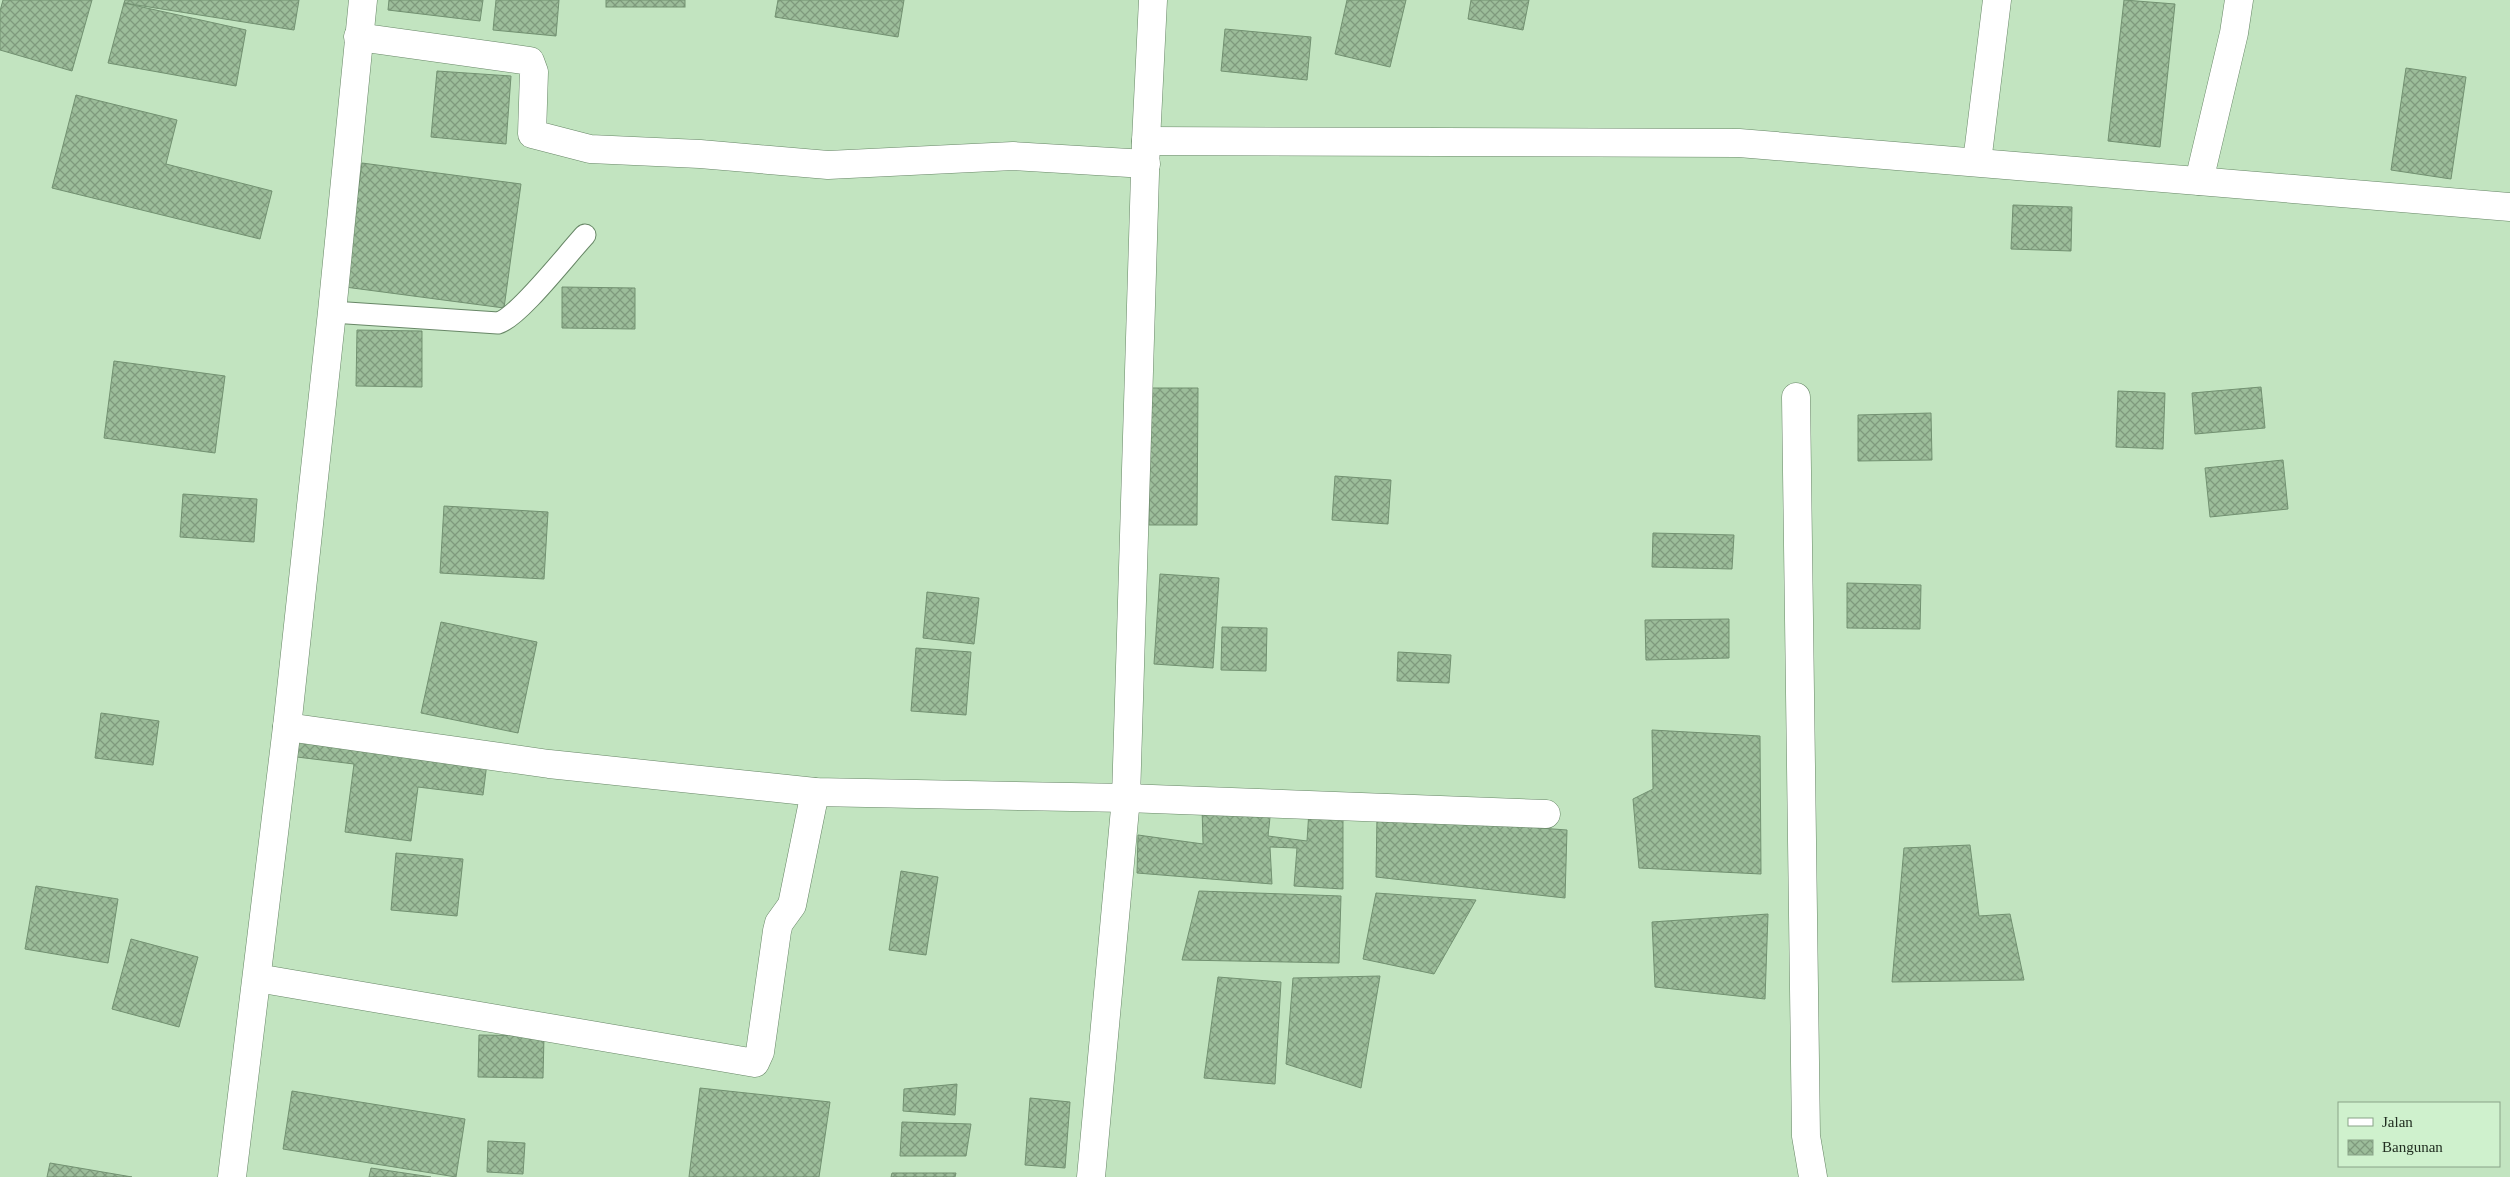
<svg xmlns="http://www.w3.org/2000/svg" width="2510" height="1177" font-family="Georgia,serif">
<defs>
<pattern id="building-cross-hatch" width="8" height="8" patternUnits="userSpaceOnUse" patternTransform="scale(1.25)"><rect width="8" height="8" fill="#9cbd9a"/><path d="M0 0l8 8M0 8l8-8" fill="none" stroke="#7f9a7d"/></pattern>
</defs>
<rect width="100%" height="100%" fill="#c2e4c0"/>
<g fill="url(#building-cross-hatch)" stroke="#729171">
<polygon points="3,0 92,0 72,71 0,50 0,11"/>
<polygon points="125,0 299,0 294,30 124,3"/>
<polygon points="389,0 483,0 480,21 388,10"/>
<polygon points="496,0 559,0 556,36 493,30"/>
<rect x="606" y="0" width="79" height="7"/>
<polygon points="778,0 904,0 898,37 775,17"/>
<polygon points="1347,0 1406,0 1390,67 1335,54"/>
<polygon points="1471,0 1529,0 1523,30 1468,19"/>
<polygon points="2124,0 2175,4 2160,147 2108,141"/>
<polygon points="124,3 246,30 236,86 108,63"/>
<polygon points="1225,29 1311,37 1307,80 1221,71"/>
<polygon points="2406,68 2466,77 2451,179 2391,170"/>
<polygon points="437,71 511,76 506,144 431,137"/>
<polygon points="76,95 177,120 166,164 272,191 260,239 52,188"/>
<polygon points="362,163 521,184 504,308 345,287"/>
<polygon points="2013,205 2072,207 2071,251 2011,249"/>
<polygon points="562,287 635,288 635,329 562,328"/>
<polygon points="357,330 422,331 422,387 356,386"/>
<polygon points="114,361 225,376 215,453 104,438"/>
<polygon points="2261,387 2265,428 2195,434 2192,393"/>
<polygon points="1150,388 1198,388 1197,525 1149,525"/>
<polygon points="2118,391 2165,393 2163,449 2116,447"/>
<polygon points="1931,413 1932,460 1858,461 1858,415"/>
<polygon points="2283,460 2288,509 2210,517 2205,468"/>
<polygon points="1335,476 1391,480 1388,524 1332,520"/>
<polygon points="183,494 257,499 254,542 180,537"/>
<polygon points="444,506 548,512 544,579 440,573"/>
<polygon points="1653,533 1734,535 1732,569 1652,567"/>
<polygon points="1160,574 1219,578 1213,668 1154,664"/>
<polygon points="1847,583 1921,585 1920,629 1847,628"/>
<polygon points="927,592 979,598 974,644 923,638"/>
<polygon points="1729,619 1729,658 1646,660 1645,620"/>
<polygon points="441,622 537,642 518,733 421,713"/>
<polygon points="1222,627 1267,628 1266,671 1221,670"/>
<polygon points="916,648 971,652 966,715 911,711"/>
<polygon points="1398,652 1451,655 1449,683 1397,681"/>
<polygon points="101,713 159,721 153,765 95,758"/>
<polygon points="1652,730 1760,736 1761,874 1639,868 1633,799 1653,789"/>
<polygon points="299,739 487,763 483,795 418,787 411,841 345,832 354,764 297,757"/>
<polygon points="1202,806 1271,808 1268,836 1307,841 1309,810 1343,810 1343,889 1294,886 1297,848 1270,847 1272,884 1137,873 1138,835 1203,844"/>
<polygon points="1377,816 1567,830 1565,898 1376,877"/>
<polygon points="1970,845 1979,916 2010,914 2024,980 1892,982 1904,848"/>
<polygon points="396,853 463,859 457,916 391,910"/>
<polygon points="901,871 938,877 926,955 889,950"/>
<polygon points="36,886 118,899 108,963 25,949"/>
<polygon points="1199,891 1341,896 1339,963 1182,960"/>
<polygon points="1376,893 1476,900 1434,974 1363,959"/>
<polygon points="1768,914 1765,999 1655,987 1652,922"/>
<polygon points="131,939 198,957 179,1027 112,1009"/>
<polygon points="1380,976 1361,1088 1286,1064 1293,978"/>
<polygon points="1218,977 1281,982 1275,1084 1204,1078"/>
<polygon points="479,1035 544,1036 543,1078 478,1077"/>
<polygon points="957,1084 955,1115 903,1111 904,1089"/>
<polygon points="700,1088 830,1102 819,1177 689,1177"/>
<polygon points="292,1091 465,1119 456,1177 283,1149"/>
<polygon points="1030,1098 1070,1102 1065,1168 1025,1165"/>
<polygon points="902,1122 971,1124 966,1156 900,1156"/>
<polygon points="488,1141 525,1143 523,1174 487,1172"/>
<polygon points="50,1163 132,1177 47,1177"/>
<polygon points="371,1168 431,1177 369,1177"/>
<polygon points="892,1173 956,1173 955,1177 891,1177"/>
</g>
<g fill="none" stroke-linecap="round" stroke-linejoin="round">
<defs>
<path id="service" d="M332 312 498 323C518 318 568 253 585 235"/>
<g id="minor">
<polyline points="358,37 530,61 534,72 532,134 590,149 700,154 828,165 1013,156 1146,164"/>
<polyline points="1146,141 1739,143 2510,207"/>
<polyline points="1977,162 1997,0"/>
<polyline points="2199,181 2234,33 2239,0"/>
<polyline points="1796,397 1806,1136 1813,1177"/>
<polyline points="287,727 549,764 815,792 1126,798 1546,814"/>
<polyline points="257,978 755,1063 760,1052 777,931 779,923 792,905 815,792"/>
<polyline points="1091,1177 1126,798 1146,141 1153,0"/>
</g>
<polyline id="tertiary" points="232,1177 287,727 332,312 363,0"/>
</defs>
<use href="#service" stroke="#678666" stroke-width="23"/>
<use href="#minor" stroke="#678666" stroke-width="29"/>
<use href="#tertiary" stroke="#678666" stroke-width="29"/>
<use href="#service" stroke="#fff" stroke-width="21"/>
<use href="#minor" stroke="#fff" stroke-width="28"/>
<use href="#tertiary" stroke="#fff" stroke-width="28"/>
</g>
<rect x="2338" y="1102" width="162" height="65" fill="#cff1cd" stroke="#89a388"/>
<rect x="2348" y="1118" width="25" height="8" fill="#ffffff" stroke="#89a388"/>
<text x="2382" y="1127" font-size="15" fill="#212e20">Jalan</text>
<rect x="2348" y="1140" width="25" height="15" fill="url(#building-cross-hatch)" stroke="#89a388"/>
<text x="2382" y="1152" font-size="15" fill="#212e20">Bangunan</text>
</svg>
